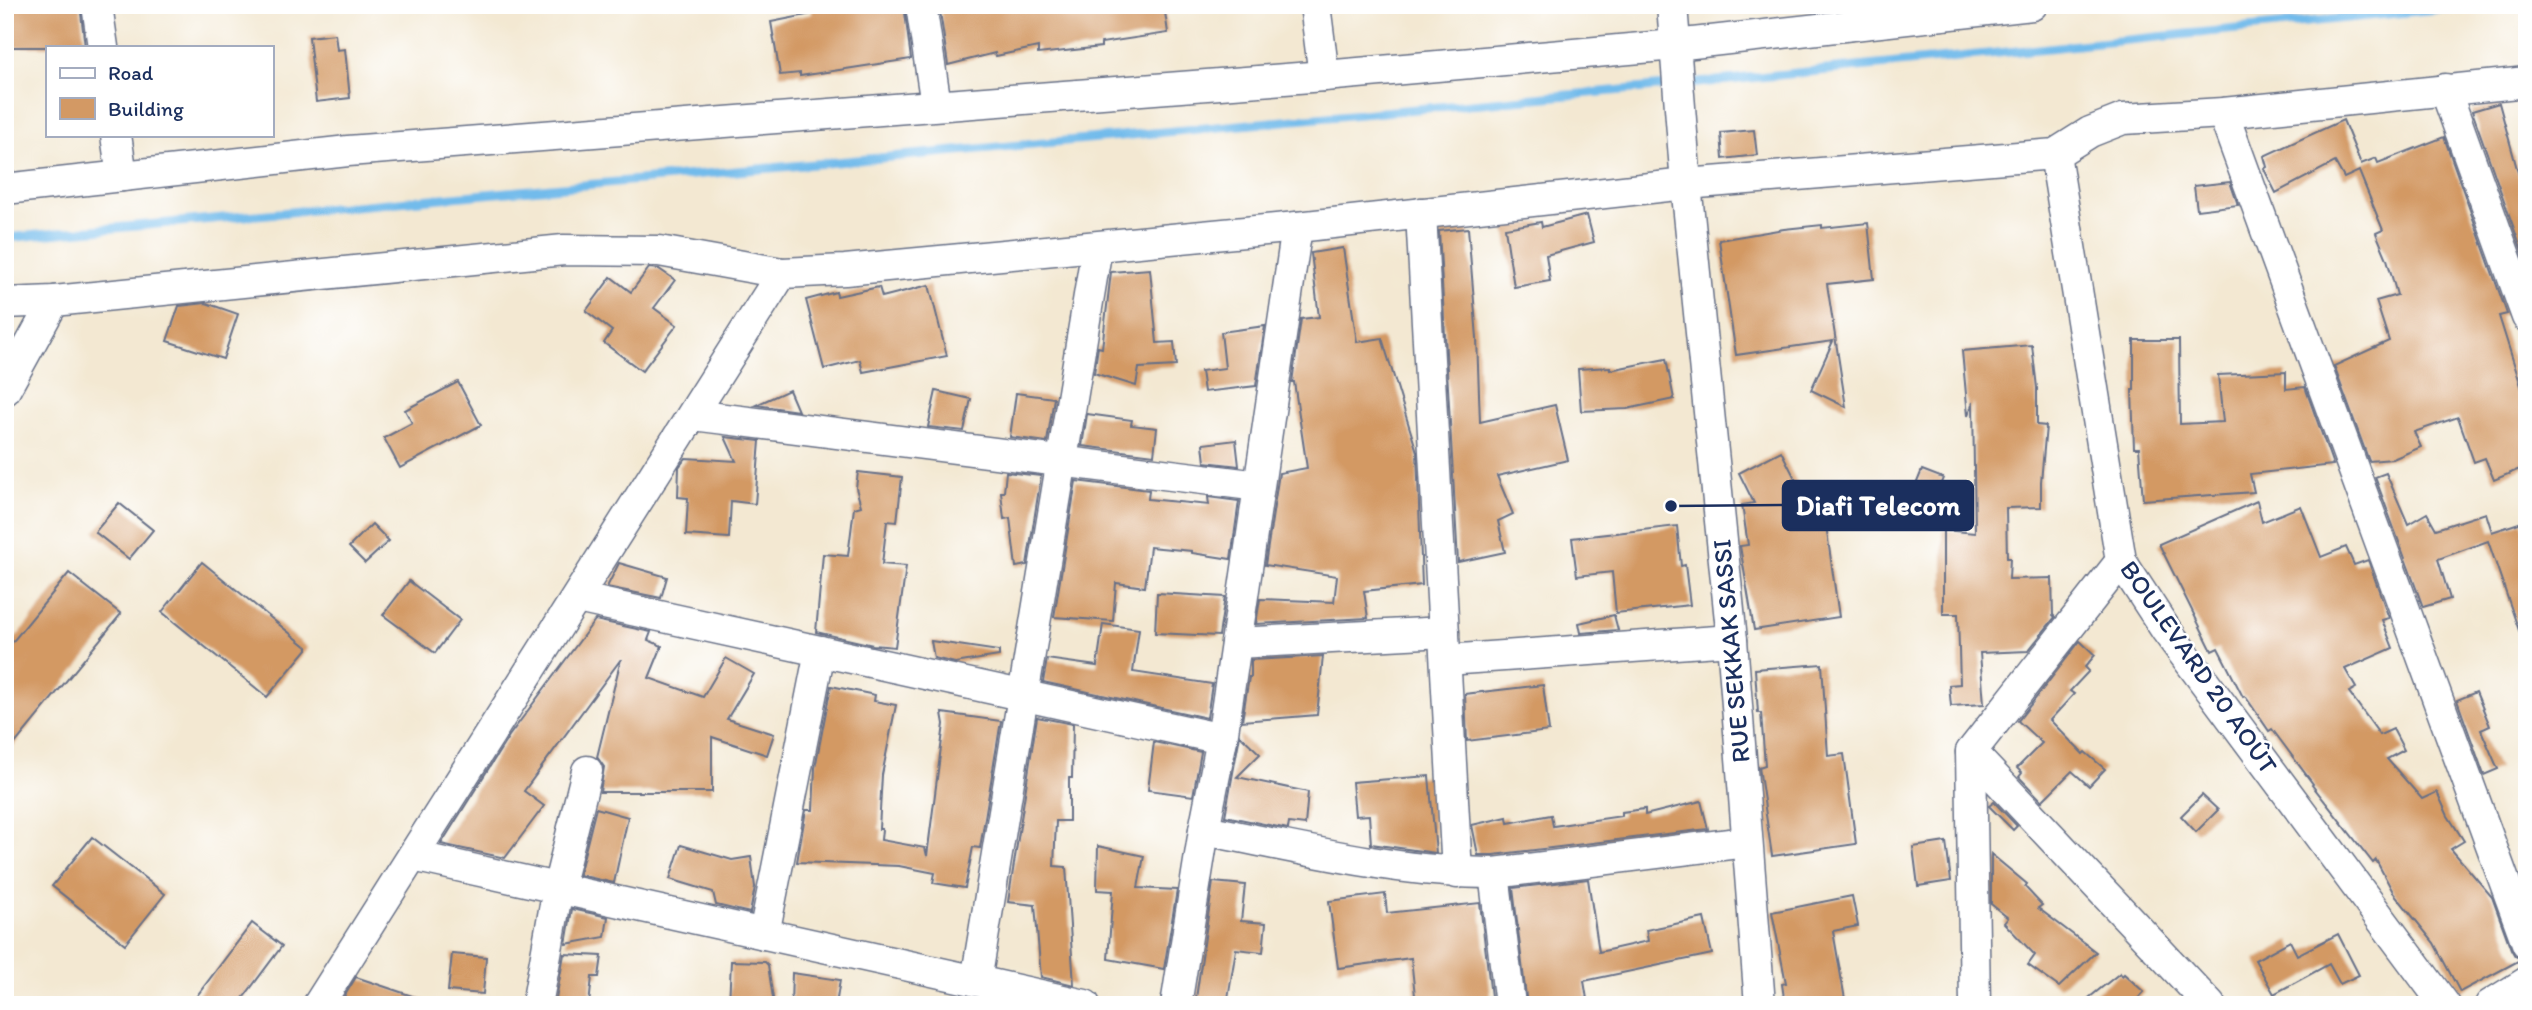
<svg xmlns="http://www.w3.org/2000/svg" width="2532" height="1010" font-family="Itim,sans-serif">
<rect width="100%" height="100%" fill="#fff"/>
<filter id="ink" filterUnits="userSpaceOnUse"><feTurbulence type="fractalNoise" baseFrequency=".0143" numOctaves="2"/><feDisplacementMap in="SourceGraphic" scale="14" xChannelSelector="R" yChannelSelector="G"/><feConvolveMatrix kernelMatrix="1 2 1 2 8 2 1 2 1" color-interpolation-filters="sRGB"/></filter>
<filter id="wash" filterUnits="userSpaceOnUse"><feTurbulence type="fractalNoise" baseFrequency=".00686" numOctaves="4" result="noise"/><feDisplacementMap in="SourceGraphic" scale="28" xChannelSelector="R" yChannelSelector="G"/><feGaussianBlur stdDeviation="1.57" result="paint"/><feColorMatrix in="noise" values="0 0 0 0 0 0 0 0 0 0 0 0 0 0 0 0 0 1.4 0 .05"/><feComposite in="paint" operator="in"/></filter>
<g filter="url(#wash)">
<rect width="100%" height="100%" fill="#f3e8d2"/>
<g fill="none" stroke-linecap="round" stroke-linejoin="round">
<polyline stroke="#72bbeb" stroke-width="9" points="5,238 1678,85 2476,5"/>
</g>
<g id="blocks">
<g fill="#d39964">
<polygon points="5,5 80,5 85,47 5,47"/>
<polygon points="811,5 904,5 911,59 800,76 800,73 780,75 771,22 812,14"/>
<polygon points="939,5 1164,5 1168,33 1101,43 1101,47 1038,54 1038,47 996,56 995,53 948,65"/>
<polygon points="335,34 337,50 345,49 350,98 316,102 309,37"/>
<polygon points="2499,103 2519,176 2527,174 2527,265 2472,111"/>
<polygon points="2343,120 2361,164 2376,158 2378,163 2444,137 2507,314 2499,316 2527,405 2527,466 2494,480 2485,458 2474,462 2458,417 2414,432 2421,447 2393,459 2369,461 2334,366 2389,341 2376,301 2397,295 2387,259 2376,233 2383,230 2359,171 2344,178 2335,162 2276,193 2264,169 2267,167 2264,156"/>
<polygon points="1754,130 1757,155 1723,159 1721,133"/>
<polygon points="2230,182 2238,205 2197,210 2194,186"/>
<polygon points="1587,215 1594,242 1546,255 1550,281 1514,287 1505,228 1541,222 1542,227"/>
<polygon points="1868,223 1874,279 1827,284 1846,407 1811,390 1833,341 1736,355 1719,240 1784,229 1822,225 1822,228"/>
<polygon points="1468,228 1477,338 1480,422 1555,405 1568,460 1497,476 1513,514 1498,521 1505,552 1458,562 1439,231"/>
<polygon points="1343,248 1357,342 1382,338 1417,452 1422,585 1364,591 1368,618 1256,624 1260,599 1334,602 1337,576 1265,565 1279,473 1307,468 1294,382 1292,382 1301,319 1319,317 1311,253"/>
<polygon points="649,268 659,269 675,280 654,308 677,325 642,371 604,343 612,331 586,311 611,277 631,292"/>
<polygon points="1150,269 1157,343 1174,342 1176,366 1139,368 1136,386 1094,373 1098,347 1102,348 1111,272"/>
<polygon points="929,285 947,356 863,372 860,360 824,369 806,300 836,292 837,296 879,287 882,297"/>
<polygon points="206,303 238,314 223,359 167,341 179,306"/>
<polygon points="1265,326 1256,386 1204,392 1201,371 1225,368 1221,332"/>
<polygon points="2134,340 2179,340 2180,424 2223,422 2218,375 2286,372 2286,389 2305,387 2333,465 2250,474 2254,492 2143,500 2139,448 2134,448 2132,390 2134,390"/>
<polygon points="2032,345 2037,388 2037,425 2046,426 2041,482 2041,507 2006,508 2007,558 2010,558 2009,579 2052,578 2053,615 2055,617 2028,651 1980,653 1984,704 1951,706 1949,685 1960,684 1958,614 1943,614 1943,530 1975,533 1973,402 1968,416 1962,351"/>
<polygon points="1666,359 1674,399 1627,409 1581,411 1578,369 1610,367 1610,370"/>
<polygon points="458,382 481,425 400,468 384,438 412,423 405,410"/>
<polygon points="789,390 798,411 756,405"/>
<polygon points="936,391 971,399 964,431 928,427"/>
<polygon points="1016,393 1054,398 1047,442 1010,437"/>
<polygon points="1087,414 1132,420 1131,425 1157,428 1154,455 1082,446"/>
<polygon points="725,437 760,441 755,504 731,501 729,538 686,535 688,498 678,497 679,467 686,458 736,461"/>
<polygon points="1236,440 1239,466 1205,462 1203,444"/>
<polygon points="1781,451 1805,498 1822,497 1839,617 1754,630 1740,546 1748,545 1742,505 1754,503 1739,473"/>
<polygon points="1922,470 1943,478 1927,518 1906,509"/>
<polygon points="858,472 902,477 897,522 887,521 882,564 906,566 895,647 873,645 816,632 823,554 848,556 854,508 861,506 856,488"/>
<polygon points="1006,472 1041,476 1027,565 1016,567 1010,518 1004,519 1001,492 1004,492"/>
<polygon points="2386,473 2408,524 2427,513 2436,529 2486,513 2492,532 2522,522 2527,536 2527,641 2523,642 2488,541 2438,559 2450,599 2423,607 2375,477"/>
<polygon points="1076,481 1149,490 1148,499 1209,505 1208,497 1239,501 1231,559 1192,553 1192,551 1150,547 1145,587 1116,583 1113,621 1054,617"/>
<polygon points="2257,501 2262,522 2301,506 2321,557 2346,547 2354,565 2368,560 2389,618 2382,620 2393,648 2345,669 2356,688 2349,692 2380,735 2393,729 2404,750 2387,759 2422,799 2437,792 2448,816 2464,841 2451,849 2492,897 2511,949 2515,956 2522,959 2460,992 2434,943 2393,892 2376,860 2373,863 2312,785 2313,784 2272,729 2269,731 2245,696 2243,697 2218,648 2212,651 2159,544"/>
<polygon points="119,503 153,530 129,559 95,532"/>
<polygon points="372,524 389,541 365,563 349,547"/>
<polygon points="1677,526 1681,566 1685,565 1690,605 1616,613 1612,572 1577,576 1572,538"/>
<polygon points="202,562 308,648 267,697 162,612"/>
<polygon points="619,563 667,577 661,598 607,587"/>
<polygon points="69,573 121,614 5,756 5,651"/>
<polygon points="409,581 460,620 435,653 383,615"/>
<polygon points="1157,593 1225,597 1219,636 1155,633"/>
<polygon points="1614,615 1618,630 1581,633 1579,623"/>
<polygon points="595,620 651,632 648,640 662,646 649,678 703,697 726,658 754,674 727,719 774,734 767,755 712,737 712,792 600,792 604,767 597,757 621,659 524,791 544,806 505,858 441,844 509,736"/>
<polygon points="1103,624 1139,629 1133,672 1212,684 1207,718 1043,682 1047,659 1097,666"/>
<polygon points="931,641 999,651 999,656 955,663 934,658"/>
<polygon points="2080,641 2095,655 2085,667 2089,671 2070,691 2074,694 2050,720 2083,754 2085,752 2105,769 2089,786 2072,771 2042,801 2019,777 2022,773 2017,768 2042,743 2018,721"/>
<polygon points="1323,656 1317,715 1242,721 1249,677 1251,677 1251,660"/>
<polygon points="1822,664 1828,756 1844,754 1856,844 1772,856 1759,767 1765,765 1761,713 1758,713 1755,669"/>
<polygon points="1543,685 1549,731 1467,741 1465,694"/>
<polygon points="831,686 875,695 874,701 896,705 882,775 879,829 882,829 881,840 925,848 927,856 944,724 942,713 1001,721 980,848 973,847 965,888 933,883 935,873 899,866 797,862 806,810 813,810 815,768"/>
<polygon points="2476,692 2490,726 2481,730 2498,769 2484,775 2457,700"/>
<polygon points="1037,717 1073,724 1072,778 1069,778 1069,821 1056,821 1054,866 1066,867 1074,985 1041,977 1035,905 1008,902"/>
<polygon points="1240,735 1260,754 1237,777 1308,792 1305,825 1289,823 1288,829 1225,816"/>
<polygon points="1154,742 1201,752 1193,796 1148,790"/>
<polygon points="1429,776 1436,853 1371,844 1369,815 1355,816 1352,782"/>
<polygon points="2202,795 2218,810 2196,832 2181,816"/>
<polygon points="1701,801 1708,829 1493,855 1478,855 1472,825 1507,817 1508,823 1551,815 1553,826 1622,816 1622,812 1645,809 1645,815"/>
<polygon points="1994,802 2017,826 2013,830 1989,806"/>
<polygon points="596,808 628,817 614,883 579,875"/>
<polygon points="92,837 165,894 125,944 52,886"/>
<polygon points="1946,842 1951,881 1918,886 1913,847"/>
<polygon points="681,845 732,860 751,857 755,887 750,913 716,905 713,892 670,879"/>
<polygon points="1098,846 1144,856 1138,888 1177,890 1164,969 1108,959 1113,891 1097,890"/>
<polygon points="1991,854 2027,884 2025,887 2042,905 2038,908 2096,952 2059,987 2028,965 2035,955 2004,923 2008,918 1991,904"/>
<polygon points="1588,879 1599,952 1648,941 1646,930 1704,918 1712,954 1584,981 1588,1005 1527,1005 1513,888"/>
<polygon points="1213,882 1245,885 1241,921 1266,923 1263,952 1236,949 1227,1005 1195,1005"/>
<polygon points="1385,894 1387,913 1480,903 1492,1005 1416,1005 1411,958 1338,968 1329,901"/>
<polygon points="1852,896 1858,926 1833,931 1846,1005 1785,1005 1782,984 1786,983 1772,912"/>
<polygon points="572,909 608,917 605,937 566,944"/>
<polygon points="252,923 282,946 238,1005 190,1005"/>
<polygon points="2338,934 2359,975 2340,984 2329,964 2274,994 2255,960 2290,941 2297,955"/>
<polygon points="452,954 486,957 483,994 448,991"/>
<polygon points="564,954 602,956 599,977 592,977 589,1005 555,1005"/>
<polygon points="731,961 765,962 768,965 774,1005 729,1005"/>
<polygon points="792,973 840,980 836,1005 791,1005"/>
<polygon points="2120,973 2122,976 2124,974 2144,992 2132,1005 2080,1005"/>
<polygon points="356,977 427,1001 426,1005 339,1005"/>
</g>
</g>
</g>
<g filter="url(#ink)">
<use href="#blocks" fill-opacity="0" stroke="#677087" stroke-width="2"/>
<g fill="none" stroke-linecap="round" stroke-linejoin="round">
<defs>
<g id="minor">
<polyline points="97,5 103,47"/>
<polyline points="921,5 936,105"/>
<polyline points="1315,5 1324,76"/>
<polyline points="1672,5 1686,184 1732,640 1760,1005"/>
<polyline points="2445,89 2527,317"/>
<polyline points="2223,113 2527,943"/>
<polyline points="116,135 122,176"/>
<polyline points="2055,154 2121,561 2166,630 2445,1005"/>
<polyline points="5,189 348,151 1324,76 1675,45 2032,5"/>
<polyline points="1421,213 1457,873"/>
<polyline points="5,303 54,301 564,250 659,251 782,273 845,270 1297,227 1686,184 2055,154 2090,132 2123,119 2223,113 2527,82"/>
<polyline points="5,390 54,301"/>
<polyline points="693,415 1259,486"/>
<polyline points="577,598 1222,739"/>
<polyline points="1236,643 1444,632"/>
<polyline points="1446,660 1732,640"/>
<polyline points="1971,752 2210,1005"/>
<path d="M1204 830C1300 848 1396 873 1494 873L1746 842"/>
<polyline points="413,856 1085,1005"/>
<polyline points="1494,873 1510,1005"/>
<polyline points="764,934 820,651"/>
<polyline points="976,981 1097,247"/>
<polyline points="318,1005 782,273"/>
<polyline points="537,1005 558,888 587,771"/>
<polyline points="1176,1005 1204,830 1222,739 1297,227"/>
<polyline points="1975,1005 1971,752 2121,561"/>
<polyline points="2490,1005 2527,982"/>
</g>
</defs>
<use href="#minor" stroke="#677087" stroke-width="33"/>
<use href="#minor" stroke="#fff" stroke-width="30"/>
</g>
</g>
<g text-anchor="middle" stroke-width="5" stroke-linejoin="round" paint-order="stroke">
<g font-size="26" fill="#1b2f5e" stroke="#fff">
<text transform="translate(1731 651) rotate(-95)" y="9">RUE SEKKAK SASSI</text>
<text transform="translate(2199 667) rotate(55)" y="9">BOULEVARD 20 AOÛT</text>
</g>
</g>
<path fill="none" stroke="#1b2f5e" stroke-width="2.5" d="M1671 506L1783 505"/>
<circle fill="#1b2f5e" stroke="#fff" stroke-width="2.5" cx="1671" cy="506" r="7"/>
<rect fill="#1b2f5e" stroke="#1b2f5e" stroke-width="2.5" x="1783" y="481" width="190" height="49" rx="7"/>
<g font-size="28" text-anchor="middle" font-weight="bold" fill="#fff">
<text x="1878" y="515">Diafi Telecom</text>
</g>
<rect width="2532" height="1010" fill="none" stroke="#fff" stroke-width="28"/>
<rect x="46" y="46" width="228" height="91" fill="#ffffff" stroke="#a4acbf" stroke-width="2"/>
<rect x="60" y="68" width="35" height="10" fill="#ffffff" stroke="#a4acbf" stroke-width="2"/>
<text x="108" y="80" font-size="21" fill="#1b2f5e">Road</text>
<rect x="60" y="98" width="35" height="21" fill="#d39964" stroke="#a4acbf" stroke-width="2"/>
<text x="108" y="116" font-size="21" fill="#1b2f5e">Building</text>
</svg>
